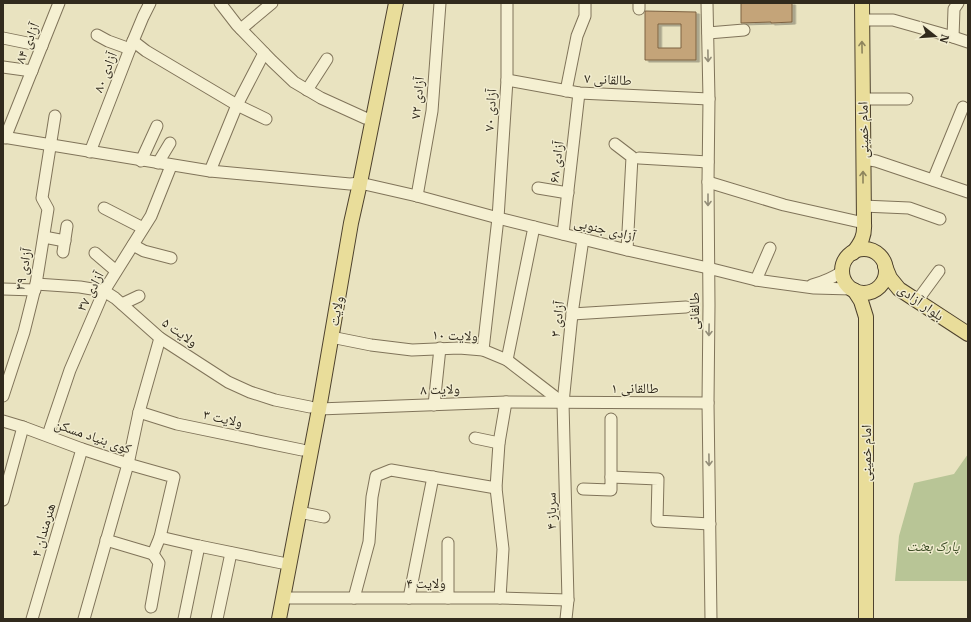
<svg xmlns="http://www.w3.org/2000/svg" width="971" height="622" font-family="'IBM Plex Serif','Noto Naskh Arabic',serif">
<defs>
<filter id="shadow"><feDropShadow dx="3.5" dy="2" stdDeviation="0" flood-color="#0004"/></filter>
</defs>
<rect width="100%" height="100%" fill="#e9e3c0"/>
<polygon fill="#b8c596" points="968,454 968,581 895,581 899,536 914,483 954,474"/>
<g fill="#c4a479" stroke="#7d6242" fill-rule="evenodd" filter="url(#shadow)">
<polygon points="741,3 792,3 792,22 771,23 771,22 741,23"/>
<path d="M645 11 696 12V60H645ZM658 24H681V48H658Z"/>
</g>
<g fill="none" stroke-linecap="round" stroke-linejoin="round">
<defs>
<g id="minor">
<polyline points="220,3 237,25 272,61 294,82 321,98 365,118"/>
<polyline points="639,3 639,9"/>
<polyline points="707,3 709,99 708,182 709,305 708,403 711,619"/>
<polyline points="862,20 893,20 953,37 968,42"/>
<polyline points="241,29 272,3"/>
<polyline points="708,33 744,30"/>
<polyline points="97,35 108,41 130,49"/>
<polyline points="953,37 954,9 958,3"/>
<polyline points="3,38 42,46"/>
<polyline points="133,41 146,51 237,105 266,119"/>
<polyline points="3,67 32,71"/>
<polyline points="507,80 579,93 709,99"/>
<polyline points="307,90 327,59"/>
<polyline points="566,91 577,36 585,16 585,3"/>
<polyline points="863,99 907,99"/>
<polyline points="3,137 210,171 350,184 360,183 417,196 498,218 627,250 708,268 756,280 814,288 852,289"/>
<polyline points="5,138 59,3"/>
<polyline points="615,144 632,157 627,250"/>
<polyline points="90,152 133,41 143,17 150,3"/>
<polyline points="639,158 708,162"/>
<polyline points="864,159 876,161 968,192"/>
<polyline points="141,161 157,126"/>
<polyline points="158,163 170,143"/>
<polyline points="210,171 237,105 264,53"/>
<polyline points="933,180 963,107"/>
<polyline points="708,182 784,205 864,223"/>
<polyline points="538,188 568,193"/>
<polyline points="417,196 432,111 440,3"/>
<polyline points="863,206 909,208 940,219"/>
<polyline points="104,208 143,228"/>
<polyline points="563,234 579,93"/>
<polyline points="44,237 65,241"/>
<polyline points="133,245 144,251 171,258"/>
<polyline points="63,252 67,226"/>
<polyline points="95,253 116,271"/>
<polyline points="756,280 770,248"/>
<polyline points="36,284 80,287 104,291 115,298 160,338 228,382 250,392 275,400 310,407"/>
<path d="M812 285C823 282 833 278 843 271"/>
<polyline points="3,289 35,290"/>
<polyline points="917,301 939,271"/>
<polyline points="122,304 139,296"/>
<polyline points="572,314 686,307"/>
<polyline points="331,337 371,345 412,350 459,348 483,350 507,360 563,403"/>
<polyline points="483,350 498,218 507,80 507,3"/>
<polyline points="507,360 534,227"/>
<polyline points="3,396 24,332 36,284 48,209 42,198 55,116"/>
<polyline points="434,405 440,348"/>
<polyline points="319,409 506,402 708,403"/>
<polyline points="139,412 177,424 302,450"/>
<polyline points="3,421 23,427 82,449 128,464 174,477 160,537 153,554 106,540"/>
<polyline points="48,435 70,370 104,291 151,216 171,166"/>
<polyline points="475,438 499,443"/>
<polyline points="611,477 658,479 657,521 710,524"/>
<polyline points="583,489 611,490 611,419"/>
<polyline points="3,500 23,427"/>
<polyline points="299,512 324,517"/>
<polyline points="160,537 199,546 282,563"/>
<polyline points="448,543 448,598"/>
<polyline points="283,598 500,598 568,600"/>
<polyline points="354,598 369,542 372,497 376,476 391,470 496,488"/>
<polyline points="409,598 433,477"/>
<polyline points="500,598 503,549 496,488 499,443 506,402"/>
<polyline points="151,607 159,563 153,554"/>
<polyline points="32,619 82,449"/>
<polyline points="84,619 128,464 139,412 160,338"/>
<polyline points="184,619 199,546"/>
<polyline points="217,619 231,553"/>
<polyline points="566,619 568,600 563,403 572,314 583,239"/>
</g>
<g id="major">
<circle cx="864" cy="271" r="22"/>
<path d="M853 253C861 243 865 236 864 223L862 3"/>
<polyline points="885,266 890,278 899,289 968,334"/>
<polyline points="854,290 861,301 866,317 866,619"/>
<polyline points="279,619 319,409 351,223 360,183 396,3"/>
</g>
</defs>
<use href="#minor" stroke="#80745a" stroke-width="13"/>
<use href="#major" stroke="#4e422e" stroke-width="16"/>
<use href="#minor" stroke="#f5f0d2" stroke-width="11"/>
<use href="#major" stroke="#e9dd9a" stroke-width="14"/>
</g>
<defs><path id="oneway-shaft" d="M-6 0H5M1.5-3L5.5 0L1.5 3" fill="none" stroke-width="1.6" stroke-linecap="round" stroke-linejoin="round"/></defs>
<g stroke="#8d845c">
<use href="#oneway-shaft" transform="translate(862 47) rotate(-91)"/>
<use href="#oneway-shaft" transform="translate(863 177) rotate(-90)"/>
</g>
<g stroke="#938d78">
<use href="#oneway-shaft" transform="translate(708 56) rotate(89)"/>
<use href="#oneway-shaft" transform="translate(708 200) rotate(90)"/>
<use href="#oneway-shaft" transform="translate(709 330) rotate(91)"/>
<use href="#oneway-shaft" transform="translate(709 460) rotate(89)"/>
</g>
<g text-anchor="middle" stroke-width="3" stroke-linejoin="round" paint-order="stroke">
<g font-size="14" fill="#312a1d" stroke="#f1eccf">
<text transform="translate(27 43) rotate(-68)" y="5">آزادی ۸۴</text>
<text transform="translate(105 72) rotate(-69)" y="5">آزادی ۸۰</text>
<text transform="translate(608 79) rotate(3)" y="5">طالقانی ۷</text>
<text transform="translate(417 98) rotate(-84)" y="5">آزادی ۷۲</text>
<text transform="translate(490 110) rotate(-86)" y="5">آزادی ۷۰</text>
<text transform="translate(863 130) rotate(-91)" y="5">امام خمینی</text>
<text transform="translate(556 162) rotate(-83)" y="5">آزادی ۶۸</text>
<text transform="translate(605 229) rotate(14)" y="5">آزادی جنوبی</text>
<text transform="translate(23 269) rotate(-80)" y="5">آزادی ۳۹</text>
<text transform="translate(90 291) rotate(-63)" y="5">آزادی ۳۷</text>
<text transform="translate(921 302) rotate(35)" y="5">بلوار آزادی</text>
<text transform="translate(336 311) rotate(-80)" y="5">ولایت</text>
<text transform="translate(694 311) rotate(-90)" y="5">طالقانی</text>
<text transform="translate(557 319) rotate(-83)" y="5">آزادی ۳</text>
<text transform="translate(180 332) rotate(35)" y="5">ولایت ۵</text>
<text transform="translate(455 335) rotate(2)" y="5">ولایت ۱۰</text>
<text x="635" y="393">طالقانی ۱</text>
<text transform="translate(440 389) rotate(-2)" y="5">ولایت ۸</text>
<text transform="translate(223 418) rotate(12)" y="5">ولایت ۳</text>
<text transform="translate(93 436) rotate(19)" y="5">کوی بنیاد مسکن</text>
<text transform="translate(866 453) rotate(-90)" y="5">امام خمینی</text>
<text transform="translate(551 511) rotate(-91)" y="5">سرباز ۴</text>
<text transform="translate(43 530) rotate(-74)" y="5">هنرمندان ۴</text>
<text x="426" y="588">ولایت ۴</text>
</g>
<g font-size="14" font-style="italic" fill="#3c4c25" stroke="#f1eccf">
<text x="933" y="551">پارک بعثت</text>
</g>
</g>
<rect width="971" height="622" fill="none" stroke="#312a1d" stroke-width="8"/>
<g transform="translate(935 36) rotate(107)" stroke="#f1eccf" stroke-width="3" paint-order="stroke">
<path d="M0-3L7 15L0 10L-7 15Z" fill="#312a1d"/>
<text y="-6" font-size="11" font-weight="bold" text-anchor="middle" fill="#312a1d">N</text>
</g>
</svg>
